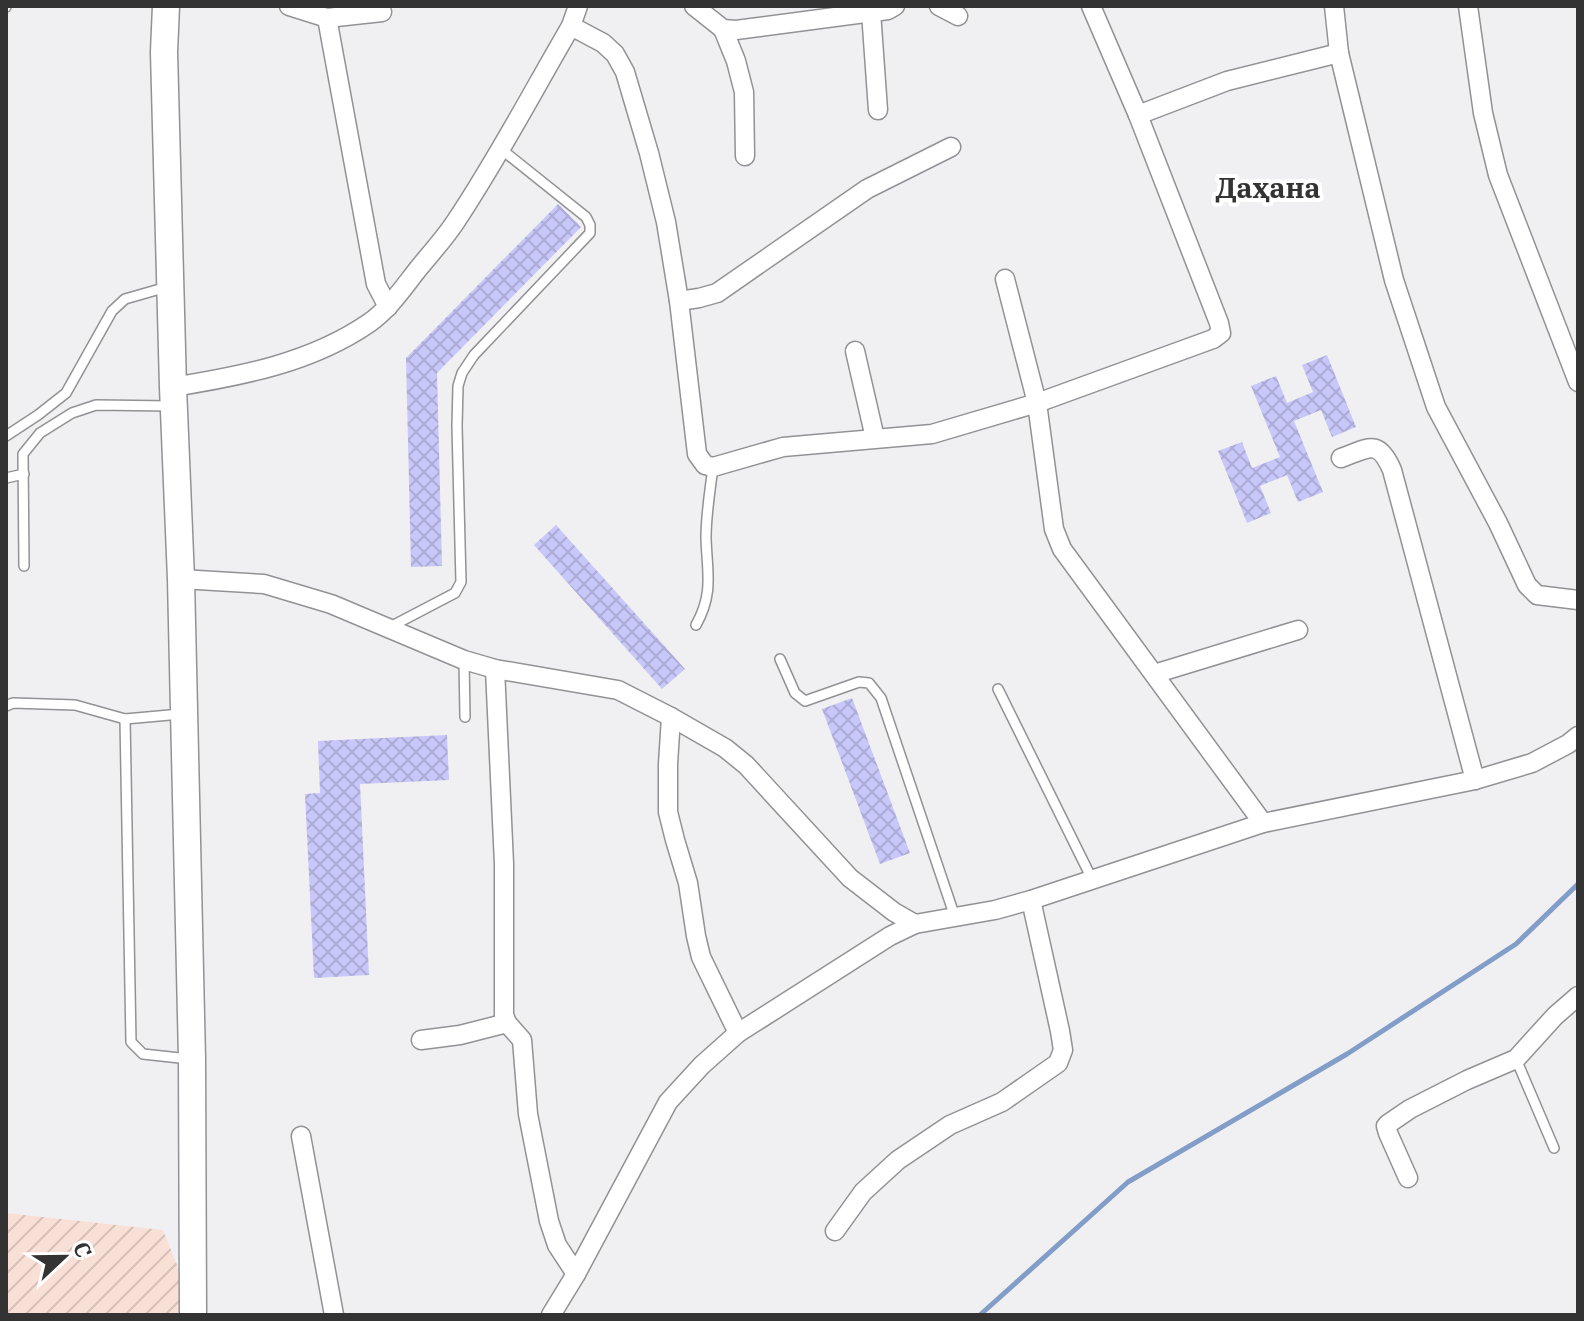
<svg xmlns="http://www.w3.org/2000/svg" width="1584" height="1321" font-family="'IBM Plex Serif',serif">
<defs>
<pattern id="industrial-furrows" width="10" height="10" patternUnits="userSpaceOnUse" patternTransform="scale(2)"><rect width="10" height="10" fill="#f9e0d7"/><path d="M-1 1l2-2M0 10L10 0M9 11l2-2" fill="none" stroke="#d6c1b9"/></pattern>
<pattern id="building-cross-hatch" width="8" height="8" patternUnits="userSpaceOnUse" patternTransform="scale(2)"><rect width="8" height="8" fill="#c8c7f9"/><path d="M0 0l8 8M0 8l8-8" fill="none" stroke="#acabd6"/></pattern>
</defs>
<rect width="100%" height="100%" fill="#f0f0f3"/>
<polygon fill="url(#industrial-furrows)" points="6,1213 163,1230 197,1315 6,1315"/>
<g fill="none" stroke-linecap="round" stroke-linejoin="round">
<polyline stroke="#829dc7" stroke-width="5" points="980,1315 1128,1182 1347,1054 1516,944 1578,884"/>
</g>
<g fill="url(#building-cross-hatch)">
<polygon points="558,204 581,227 437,373 442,566 411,567 406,358"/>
<polygon points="1327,355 1356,427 1332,437 1321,410 1294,421 1323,492 1298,502 1287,475 1260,486 1271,513 1247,523 1218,451 1242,442 1252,468 1280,457 1251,386 1276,376 1287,403 1313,392 1302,365"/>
<polygon points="556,525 685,669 662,689 534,545"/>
<polygon points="852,698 910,853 880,864 822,709"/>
<polygon points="447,735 449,780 360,784 369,975 314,978 305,794 320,793 318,741"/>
</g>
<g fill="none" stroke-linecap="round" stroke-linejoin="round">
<defs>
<g id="lane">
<polyline points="6,7 6,6"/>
<polyline points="6,436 38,415 66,393 112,311 125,299 167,287"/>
<polyline points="6,478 24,474"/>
<polyline points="24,566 23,454 40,433 72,413 96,405 171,406"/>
<path d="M696 625C714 593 707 572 706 538 706 514 710 491 713 467"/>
<polyline points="390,627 455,593 461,582 457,426 458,386 462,373 474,355 590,233 590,225 586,217 501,149"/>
<polyline points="780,659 795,693 805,701 859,682 869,683 881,698 955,917"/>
<polyline points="464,660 465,717"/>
<polyline points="998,689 1092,879"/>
<polyline points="6,706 13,703 75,705 125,719 181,714"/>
<polyline points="125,719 131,1042 143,1054 189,1059"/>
<polyline points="1516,1059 1554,1148"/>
</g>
<g id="street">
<polyline points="289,6 327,18 382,12"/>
<polyline points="694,6 723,29 736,30 888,10 895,6"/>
<polyline points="939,6 958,16"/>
<polyline points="1334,6 1339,53"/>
<polyline points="1468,6 1483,113 1498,175 1578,382"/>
<polyline points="871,12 878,110"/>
<polyline points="327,18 376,284 388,307"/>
<polyline points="571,26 603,43 615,54 625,72 649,153 666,222 679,301 697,454 705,465 713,467 783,447 932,434 1037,403 1213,339 1221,333 1219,323 1138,115 1091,6"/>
<polyline points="723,29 736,61 744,92 745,156"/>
<polyline points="1138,115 1227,81 1339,53 1394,280 1436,407 1498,523 1527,585 1537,595 1578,600"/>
<polyline points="1005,279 1037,403 1054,529 1062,549 1263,823"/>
<polyline points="679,301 699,298 717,293 867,189 951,147"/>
<polyline points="855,351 875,438"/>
<path d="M173 387C241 376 311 363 369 323 389 309 403 288 418 269 431 253 445 238 456 221 498 158 533 91 571 26L578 6"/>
<path d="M1341 458C1369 448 1378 438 1392 470L1475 780"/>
<polyline points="181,579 264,584 331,604 464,660 495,669 618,690 671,717 725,748 746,765 850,878 894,912 915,924"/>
<polyline points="495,669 504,864 504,1015 507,1023 522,1040 528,1114 549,1221 557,1245 576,1274"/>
<polyline points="1154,674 1298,630"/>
<polyline points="671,717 668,764 668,812 675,840 688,883 696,936 701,957 738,1033"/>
<polyline points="421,1040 460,1035 507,1023"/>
<polyline points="301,1136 334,1315"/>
<polyline points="1408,1178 1388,1133 1386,1126 1388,1124 1410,1109 1467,1080 1516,1059 1555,1016 1578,996"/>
<polyline points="835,1231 863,1192 898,1160 950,1125 1002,1102 1058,1063 1063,1050 1060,1031 1031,900"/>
<polyline points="551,1315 576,1274 668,1102 702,1065 738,1033 890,936 915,924 995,910 1031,900 1263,823 1475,780 1532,763 1568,744 1578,736"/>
</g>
<polyline id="secondary" points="166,6 164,52 173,387 181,579 192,1059 193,1315"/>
</defs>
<use href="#lane" stroke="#929295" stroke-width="12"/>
<use href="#street" stroke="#929295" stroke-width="21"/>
<use href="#secondary" stroke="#929295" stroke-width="29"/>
<use href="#lane" stroke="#fff" stroke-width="9"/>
<use href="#street" stroke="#fff" stroke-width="18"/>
<use href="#secondary" stroke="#fff" stroke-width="26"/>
</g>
<g text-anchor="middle" stroke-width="8" stroke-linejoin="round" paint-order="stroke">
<g font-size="28" font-weight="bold" fill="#333334" stroke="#fff">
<text x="1268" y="198">Даҳана</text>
</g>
</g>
<rect width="1584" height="1321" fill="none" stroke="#333334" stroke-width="16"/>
<g transform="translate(64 1257) rotate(68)" stroke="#ffffff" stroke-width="6" paint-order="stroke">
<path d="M0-6L14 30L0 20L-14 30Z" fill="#333334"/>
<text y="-12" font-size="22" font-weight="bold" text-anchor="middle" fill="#333334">С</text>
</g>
</svg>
